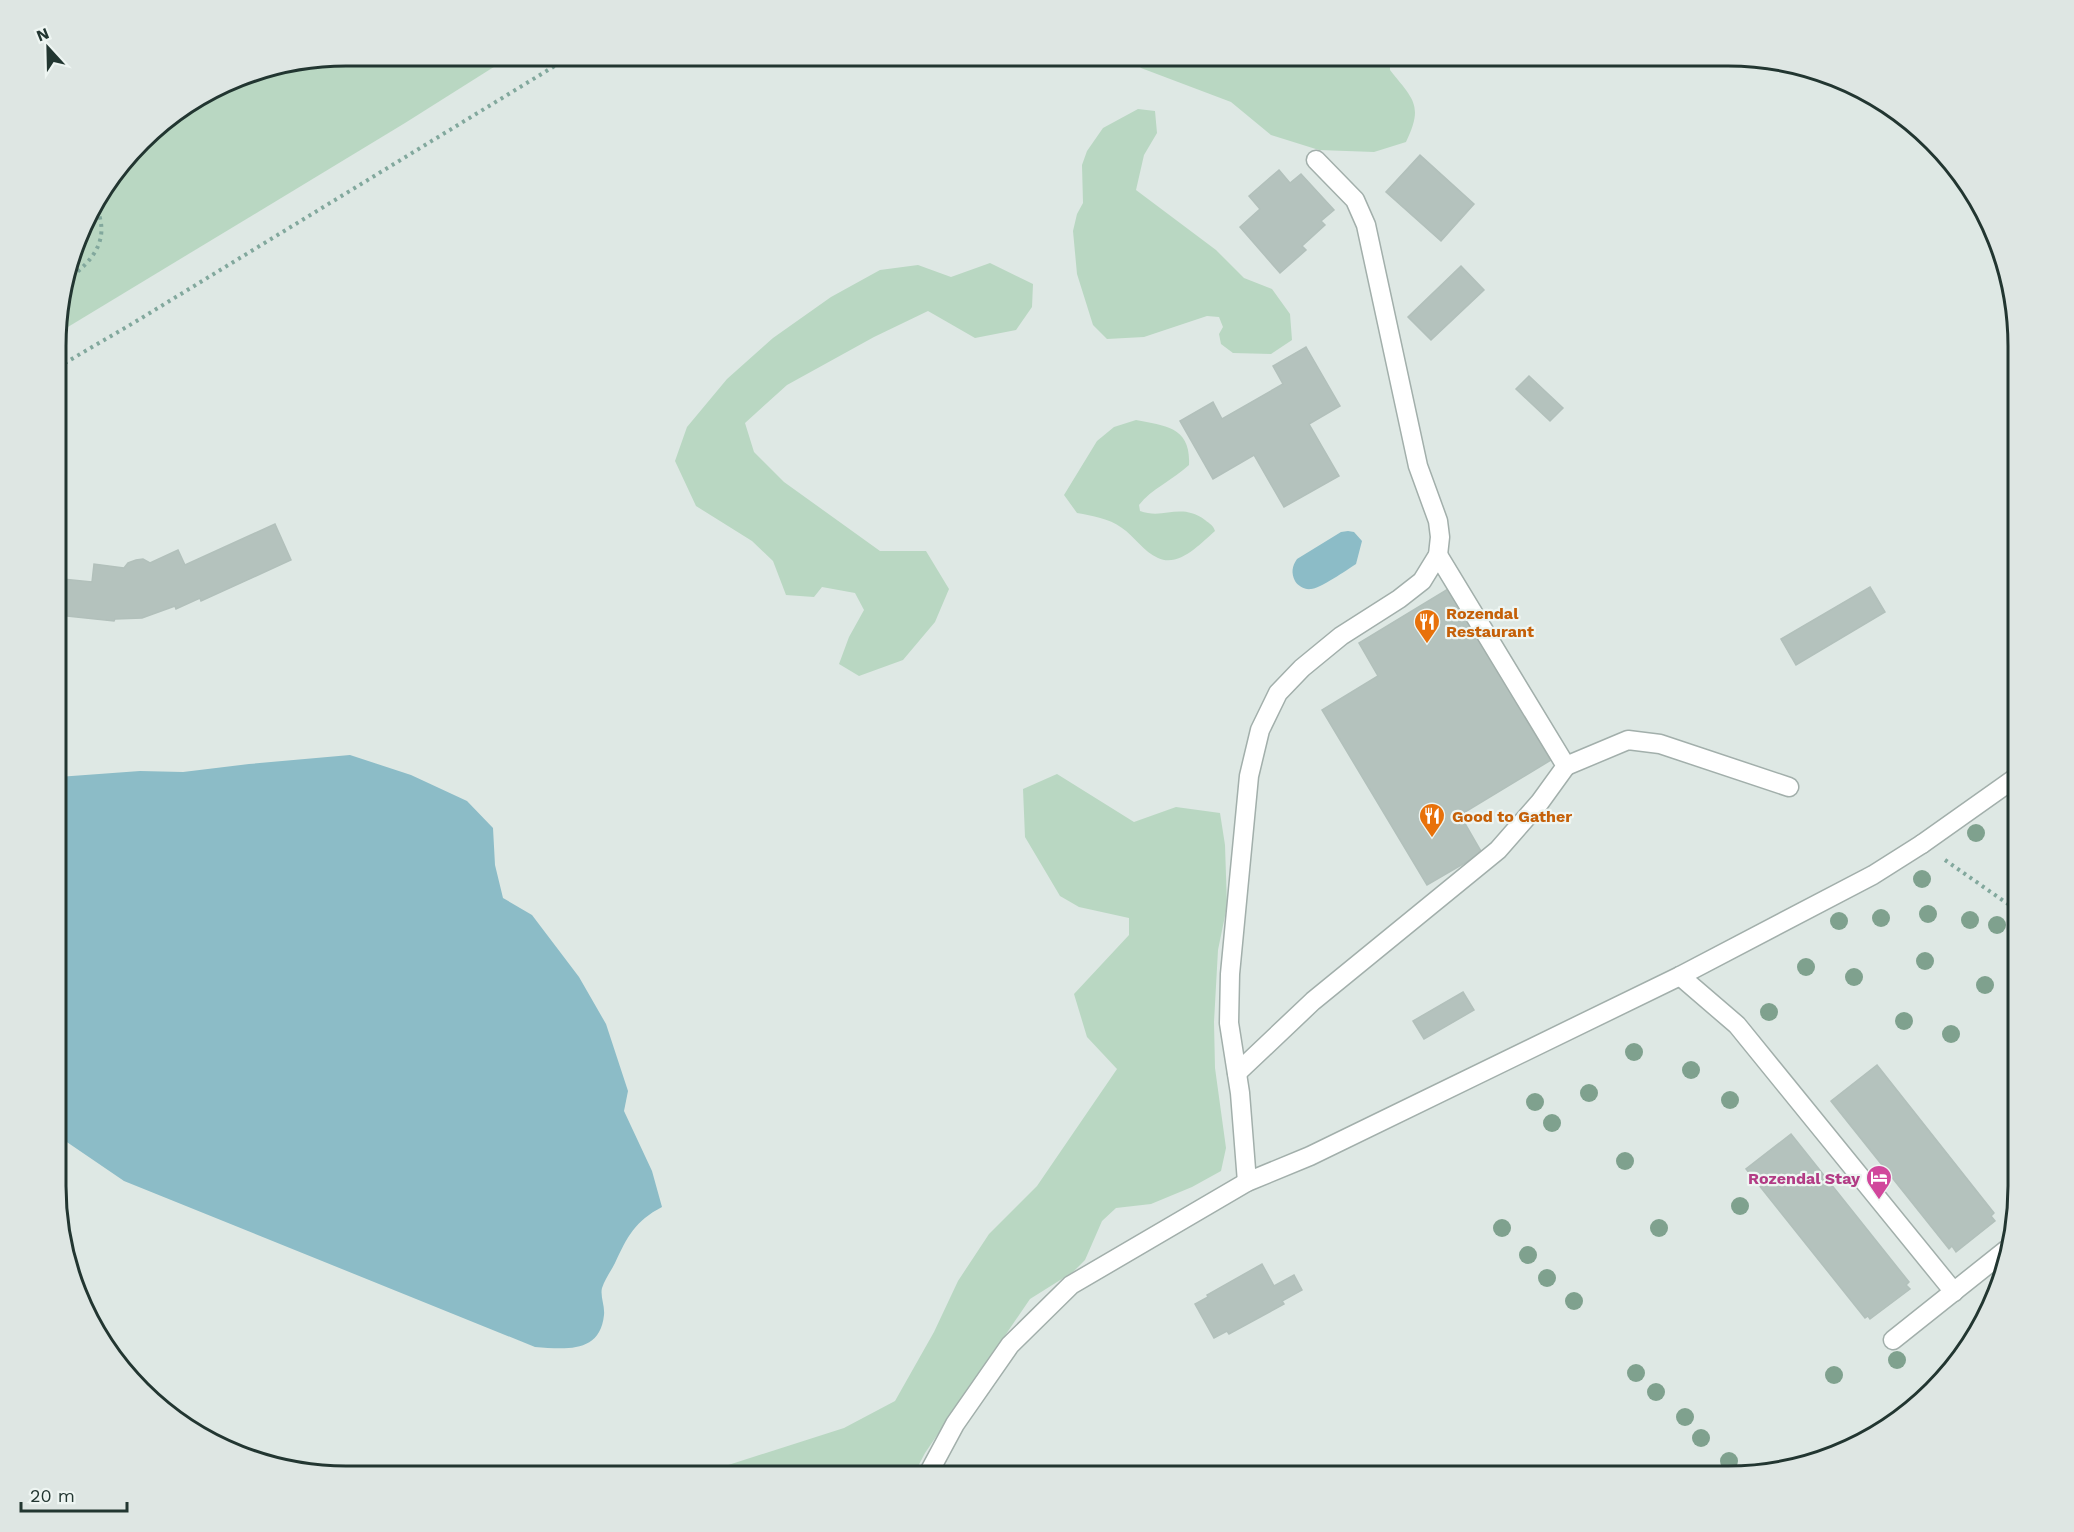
<svg xmlns="http://www.w3.org/2000/svg" width="2074" height="1532" font-family="'Work Sans',sans-serif">
<rect width="100%" height="100%" fill="#dee8e4"/>
<g fill="#b9d7c2">
<polygon points="346,56 511,56 405,123 58,333 58,308 86,217 154,128 235,77"/>
<path d="M1130 56H1390V70C1413 99 1424 105 1406 142L1374 152 1319 150 1271 135 1231 102 1141 68Z"/>
<polygon points="1138,109 1155,111 1157,133 1144,155 1136,190 1216,250 1244,278 1272,289 1290,314 1292,340 1271,354 1233,353 1221,344 1219,334 1223,327 1219,317 1207,316 1144,337 1107,339 1093,325 1077,274 1073,231 1077,214 1083,203 1082,165 1087,151 1103,128"/>
<polygon points="990,263 1033,284 1032,307 1016,330 975,338 928,311 874,337 787,385 745,423 754,452 784,482 880,551 926,551 949,589 935,622 903,660 859,676 839,664 849,637 864,610 855,593 822,587 814,597 786,595 773,561 752,541 696,506 675,461 687,427 727,379 773,338 831,297 880,270 918,265 951,277"/>
<path d="M1136 420C1166 426 1191 427 1189 465 1173 480 1151 489 1139 505L1140 511C1164 520 1180 502 1205 520 1210 524 1213 525 1215 531 1201 543 1179 568 1158 558 1144 552 1134 536 1122 528 1108 518 1093 516 1077 513L1064 495 1097 441 1114 427Z"/>
<polygon points="1057,774 1134,822 1176,807 1220,813 1225,845 1227,906 1218,950 1214,1022 1215,1068 1226,1148 1221,1171 1192,1187 1151,1204 1116,1208 1102,1221 1085,1260 1073,1272 1030,1299 925,1453 913,1476 710,1476 722,1467 844,1428 895,1401 934,1332 958,1281 989,1234 1037,1186 1117,1069 1087,1037 1074,994 1129,935 1129,918 1079,907 1060,896 1025,837 1023,789"/>
</g>
<g fill="#8cbcc7">
<path d="M1348 531 1354 532 1362 541 1356 564C1347 570 1319 589 1311 589 1305 590 1298 586 1295 581 1291 573 1292 566 1297 559L1341 532Z"/>
<path d="M2018 593V652C2003 636 2004 609 2018 593Z"/>
<path d="M350 755 411 775 467 801 493 828 495 865 503 898 532 915 579 977 606 1024 628 1091 624 1111 652 1171 662 1207C635 1221 627 1237 615 1263 611 1271 605 1279 602 1288 600 1296 605 1306 604 1315 600 1354 565 1349 535 1347L124 1181 58 1136V777L140 771 183 772 249 764Z"/>
</g>
<g fill="#b4c2bd" stroke="#b2c0bb" stroke-width="1.5">
<polygon points="1420,155 1474,204 1441,241 1386,192"/>
<polygon points="1279,170 1290,183 1301,174 1334,210 1321,221 1325,225 1302,246 1306,250 1280,273 1240,227 1260,209 1249,196"/>
<polygon points="1461,266 1484,290 1431,340 1408,317"/>
<polygon points="1306,347 1340,406 1309,424 1339,476 1284,507 1254,455 1213,479 1180,421 1213,402 1222,419 1283,384 1273,366"/>
<polygon points="1529,376 1563,408 1550,421 1516,389"/>
<polygon points="275,524 291,560 201,601 200,598 176,609 175,606 142,618 115,619 114,621 58,615 63,579 92,582 94,564 124,568 128,563 136,560 143,559 150,563 178,550 185,565"/>
<polygon points="1870,587 1885,612 1796,665 1781,639"/>
<polygon points="1448,589 1551,760 1460,815 1482,853 1427,885 1322,710 1378,676 1359,643"/>
<polygon points="1463,992 1474,1010 1424,1039 1413,1021"/>
<polygon points="1877,1065 1994,1213 1991,1216 1995,1221 1956,1252 1952,1246 1949,1249 1831,1101"/>
<polygon points="1791,1134 1909,1282 1906,1285 1910,1289 1870,1319 1868,1316 1865,1318 1746,1169"/>
<polygon points="1262,1264 1274,1286 1294,1275 1302,1290 1282,1301 1284,1304 1229,1334 1227,1331 1214,1338 1195,1304 1208,1297 1207,1295"/>
</g>
<g fill="none" stroke-linecap="round" stroke-linejoin="round">
<defs>
<g id="lane">
<polyline points="1566,766 1628,740 1660,744 1789,787"/>
<polyline points="1922,844 2018,776"/>
<polyline points="1680,976 1737,1025 1954,1292"/>
<polyline points="1237,1073 1313,1001 1498,850 1540,802 1566,766 1438,555"/>
<polyline points="1247,1182 1240,1093 1229,1023 1230,974 1249,776 1260,730 1278,693 1302,668 1341,636 1399,599 1422,581 1438,555 1440,537 1438,521 1418,466 1366,225 1355,200 1316,160"/>
<polyline points="1893,1340 2006,1250"/>
</g>
<polyline id="street" points="927,1476 955,1424 1010,1345 1071,1285 1247,1182 1310,1156 1680,976 1873,875 1922,844"/>
</defs>
<use href="#lane" stroke="#a2afab" stroke-width="21"/>
<use href="#street" stroke="#a2afab" stroke-width="21"/>
<g stroke="#82a89d" stroke-width="4" stroke-dasharray="3 4.5" stroke-linecap="butt">
<path d="M66 281C93 261 112 239 95 205"/>
<polyline points="58,367 135,322 571,56"/>
<polyline points="1945,860 2018,911"/>
</g>
<use href="#lane" stroke="#fff" stroke-width="18"/>
<use href="#street" stroke="#fff" stroke-width="18"/>
</g>
<g fill="#7fa18e">
<circle cx="1976" cy="833" r="9"/>
<circle cx="1922" cy="879" r="9"/>
<circle cx="1928" cy="914" r="9"/>
<circle cx="1881" cy="918" r="9"/>
<circle cx="1970" cy="920" r="9"/>
<circle cx="1839" cy="921" r="9"/>
<circle cx="1997" cy="925" r="9"/>
<circle cx="1925" cy="961" r="9"/>
<circle cx="1806" cy="967" r="9"/>
<circle cx="1854" cy="977" r="9"/>
<circle cx="1985" cy="985" r="9"/>
<circle cx="1769" cy="1012" r="9"/>
<circle cx="1904" cy="1021" r="9"/>
<circle cx="1951" cy="1034" r="9"/>
<circle cx="1634" cy="1052" r="9"/>
<circle cx="1691" cy="1070" r="9"/>
<circle cx="1589" cy="1093" r="9"/>
<circle cx="1730" cy="1100" r="9"/>
<circle cx="1535" cy="1102" r="9"/>
<circle cx="1552" cy="1123" r="9"/>
<circle cx="1625" cy="1161" r="9"/>
<circle cx="1740" cy="1206" r="9"/>
<circle cx="1502" cy="1228" r="9"/>
<circle cx="1659" cy="1228" r="9"/>
<circle cx="1528" cy="1255" r="9"/>
<circle cx="1547" cy="1278" r="9"/>
<circle cx="1574" cy="1301" r="9"/>
<circle cx="1897" cy="1360" r="9"/>
<circle cx="1636" cy="1373" r="9"/>
<circle cx="1834" cy="1375" r="9"/>
<circle cx="1656" cy="1392" r="9"/>
<circle cx="1685" cy="1417" r="9"/>
<circle cx="1701" cy="1438" r="9"/>
<circle cx="1729" cy="1461" r="9"/>
</g>
<defs>
<symbol id="restaurant-pin" viewBox="-11 -11 22 30"><path d="M0 17L-7.5 6A9.5 9.5 0 1 1 7.5 6Z" fill="#e8710a" stroke="#eef5f2"/><path d="M-5-6h1v4h1v-4h1v4h1v-4h1v5L-1.5 .5V6h-2V.5L-5-1ZM5-6V6H3V1.5H1.5Q1.5-4 5-6Z" fill="#fff"/></symbol>
<symbol id="hotel-pin" viewBox="-11 -11 22 30"><path d="M0 17L-7.5 6A9.5 9.5 0 1 1 7.5 6Z" fill="#d1479c" stroke="#eef5f2"/><path d="M-6-4.5h1.5V1H6V5H4.5V3h-9V5H-6ZM-4 0a1.8 1.8 0 1 1 3.6 0ZM.5 0V-2.5h3Q6-2.5 6 0Z" fill="#fff"/></symbol>
</defs>
<g fill-rule="evenodd">
<use href="#restaurant-pin" x="1412" y="607" width="30" height="40"/>
<use href="#restaurant-pin" x="1417" y="801" width="30" height="40"/>
<use href="#hotel-pin" x="1864" y="1163" width="30" height="40"/>
</g>
<g text-anchor="middle" stroke-width="4.5" stroke-linejoin="round" paint-order="stroke">
<g font-size="16" font-weight="bold" fill="#c56008" stroke="#eef5f2" text-anchor="start">
<text x="1446" y="619">Rozendal<tspan x="1446" dy="18">Restaurant</tspan></text>
<text x="1452" y="822">Good to Gather</text>
</g>
<g font-size="16" font-weight="bold" fill="#b23c85" stroke="#eef5f2" text-anchor="end">
<text x="1860" y="1184">Rozendal Stay</text>
</g>
</g>
<path d="M0 0H2074V1532H0ZM346 66H1728A280 280 0 0 1 2008 346V1186A280 280 0 0 1 1728 1466H346A280 280 0 0 1 66 1186V346A280 280 0 0 1 346 66Z" fill="#dee6e3" fill-rule="evenodd"/>
<path fill="none" stroke="#223631" stroke-width="3" d="M346 66H1728A280 280 0 0 1 2008 346V1186A280 280 0 0 1 1728 1466H346A280 280 0 0 1 66 1186V346A280 280 0 0 1 346 66Z"/>
<g transform="translate(48 48) rotate(338)" stroke="#eef5f2" stroke-width="4.5" paint-order="stroke">
<path d="M0-4.5L10 22L0 15L-10 22Z" fill="#223631"/>
<text y="-9" font-size="16" font-weight="bold" text-anchor="middle" fill="#223631">N</text>
</g>
<path d="M21 1502v9h106v-9" fill="none" stroke="#223631" stroke-width="3"/>
<text x="30" y="1502" font-size="18" fill="#223631" stroke="#eef5f2" stroke-width="4.5" paint-order="stroke">20 m</text>
</svg>
